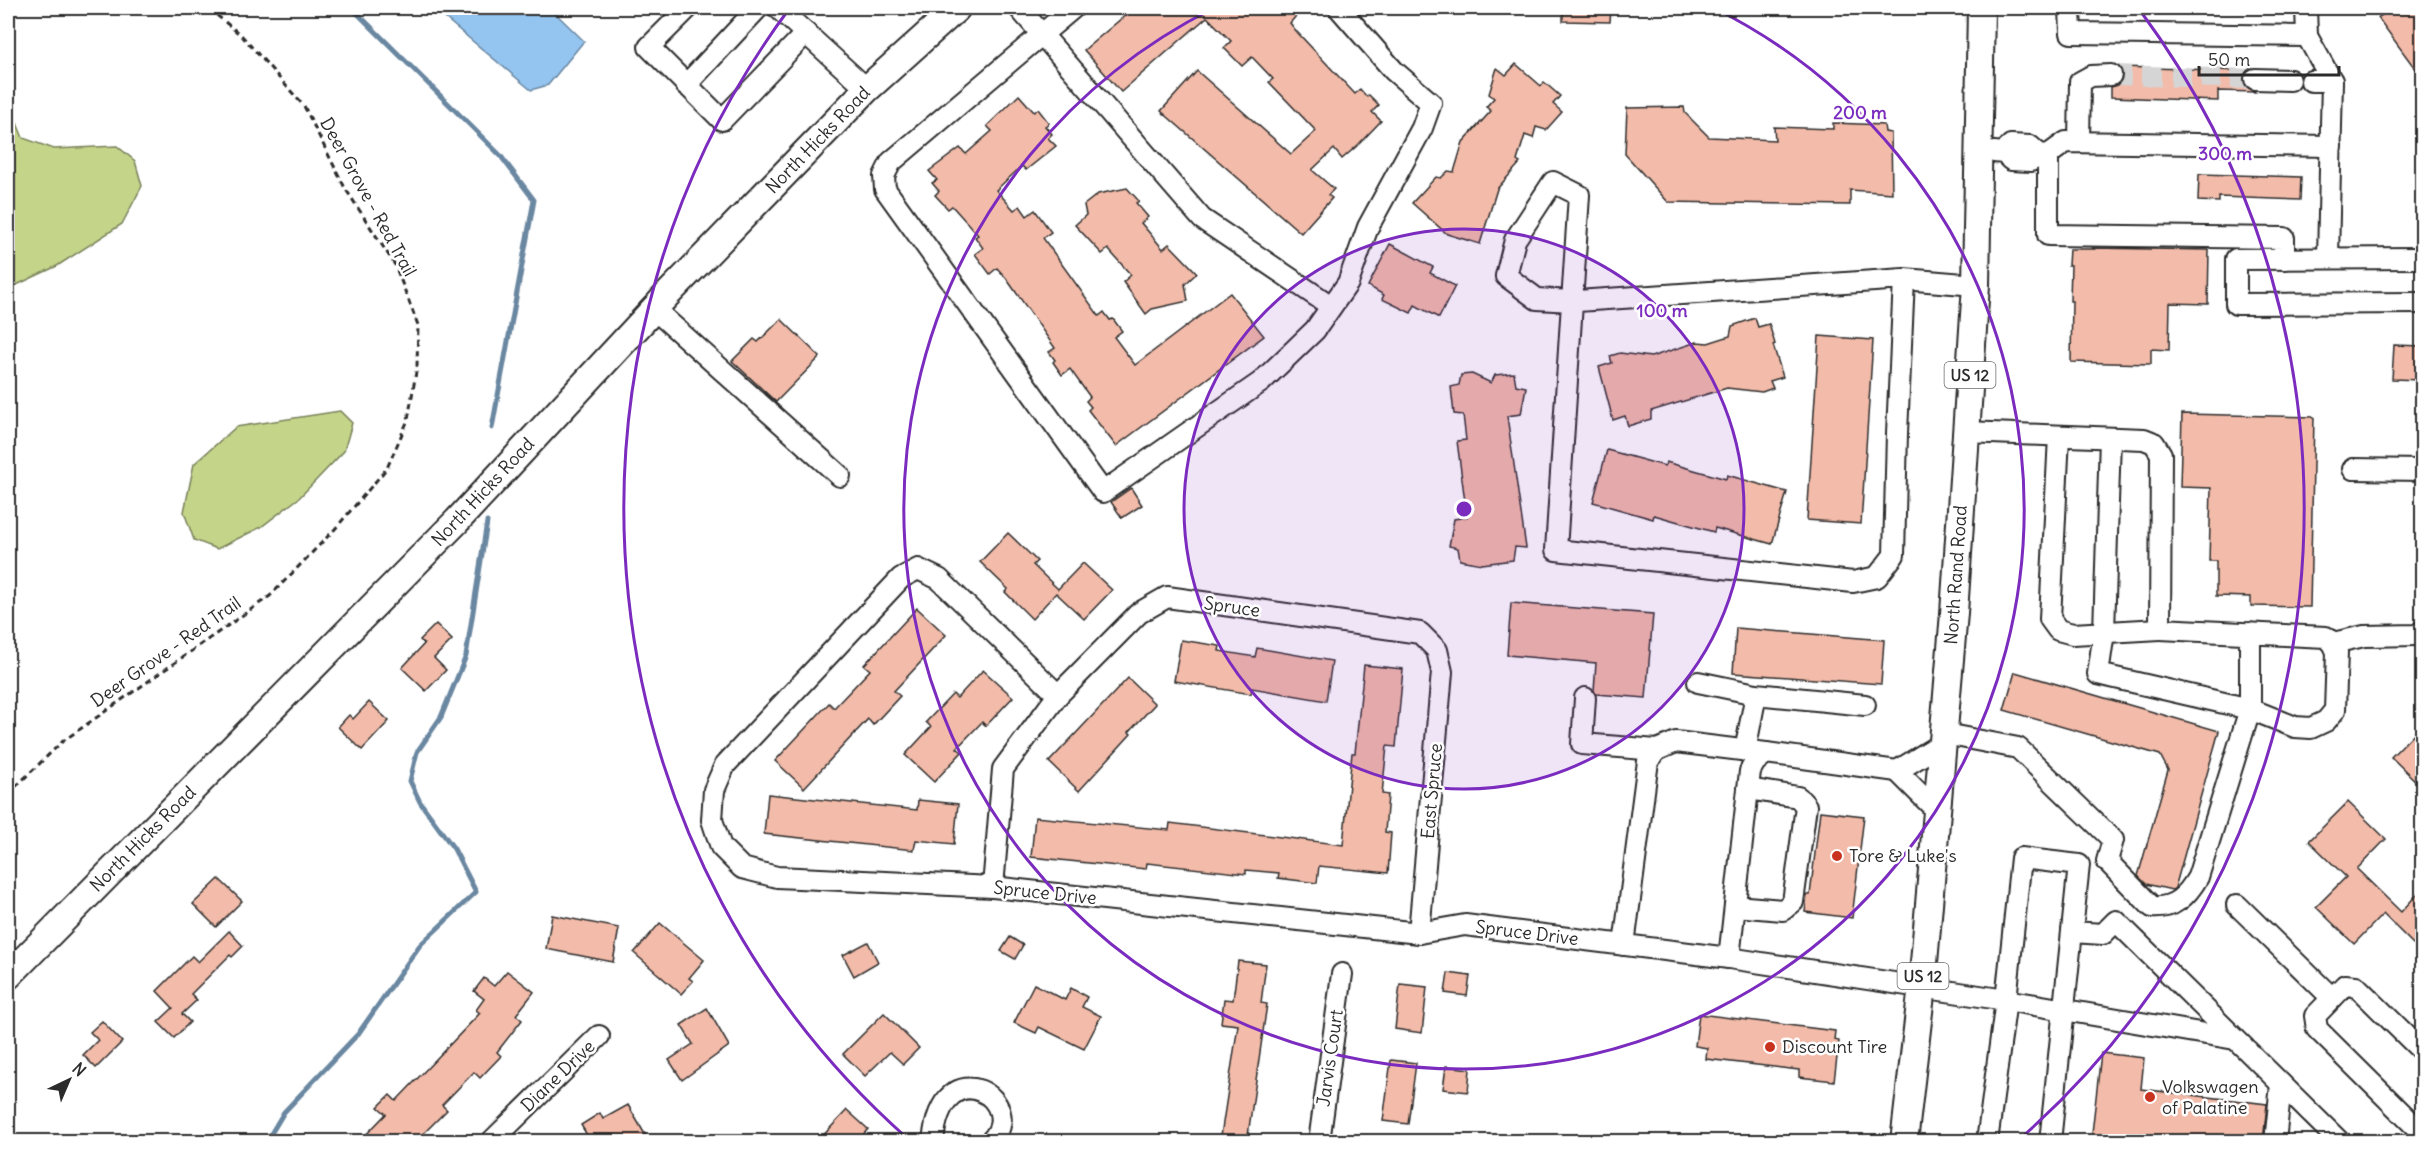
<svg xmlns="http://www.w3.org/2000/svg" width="2430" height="1149" font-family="Delius,sans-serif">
<rect width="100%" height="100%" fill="#fff"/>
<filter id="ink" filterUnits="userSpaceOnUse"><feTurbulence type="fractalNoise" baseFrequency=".0167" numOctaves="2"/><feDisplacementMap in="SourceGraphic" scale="12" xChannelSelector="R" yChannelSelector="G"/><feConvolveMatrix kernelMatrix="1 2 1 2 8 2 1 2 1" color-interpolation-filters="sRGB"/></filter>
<g filter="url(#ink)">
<g fill="#c4d58a" stroke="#78805a" stroke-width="1.5">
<polygon points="8,70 9,103 23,138 54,149 117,146 135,161 142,186 122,224 57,266 8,289"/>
<polygon points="340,411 352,423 344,451 299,498 261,527 217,549 194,540 184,512 194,464 236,427"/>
</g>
<polygon fill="#94c5f0" stroke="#6a87a1" stroke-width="1.5" points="433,8 550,8 584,41 548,85 531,90"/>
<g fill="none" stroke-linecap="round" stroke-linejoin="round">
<g stroke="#6a87a1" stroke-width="5">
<polyline points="352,8 500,155 534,200 492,428"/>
<polyline points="266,1142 284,1112 358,1034 420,945 476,892 454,849 420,802 410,781 417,752 441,717 466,656 487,522"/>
</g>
</g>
<g fill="#f3bba9" stroke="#2b2b2b" stroke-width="1.5">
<polygon points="1134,8 1288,8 1296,16 1290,23 1297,32 1355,94 1360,89 1367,97 1369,95 1379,105 1372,112 1381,121 1358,145 1342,159 1334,149 1312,170 1334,189 1328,195 1332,198 1301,233 1161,111 1197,71 1291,154 1316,131 1269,82 1273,79 1252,57 1242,66 1224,48 1231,41 1207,17 1121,92 1084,50"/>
<polygon points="1563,8 1611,8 1610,22 1563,21"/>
<polygon points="2392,8 2414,8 2422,19 2422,78 2378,18"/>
<polygon points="1516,64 1541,86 1544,82 1560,96 1553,104 1562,112 1546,130 1536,127 1533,138 1525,135 1517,161 1520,163 1497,189 1480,244 1447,234 1412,203 1436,177 1441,178 1448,171 1454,172 1463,142 1491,111 1486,107 1494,98 1489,94 1497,68 1506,75"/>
<polygon points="2120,67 2246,71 2243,78 2244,84 2255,92 2218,91 2218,101 2111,97 2111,87 2118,85 2122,80 2123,74"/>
<polygon points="1019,95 1034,112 1038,109 1049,123 1045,126 1052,134 1048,138 1056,146 1026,170 1022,166 996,190 1014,210 1020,206 1027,216 1035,210 1051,232 1043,238 1099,316 1104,312 1110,320 1113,319 1122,331 1114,337 1135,365 1230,293 1264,336 1116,446 1088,410 1091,407 1086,401 1090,397 1070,369 1062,375 1053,362 1055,360 1049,352 1055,348 1006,278 997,268 990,274 975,254 983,248 975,237 978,235 952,206 948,209 935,195 939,191 932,183 937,180 929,171 960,148 966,154 992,131 987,126"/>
<polygon points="1684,107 1685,113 1709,137 1775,140 1774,127 1833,129 1833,123 1884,125 1885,132 1891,133 1892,193 1850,190 1850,205 1668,202 1625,154 1627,108"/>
<polygon points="2199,174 2301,177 2300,200 2219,197 2219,202 2198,201"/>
<polygon points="1127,188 1139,201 1136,203 1148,217 1141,223 1163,249 1169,244 1197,273 1185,284 1188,301 1152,309 1146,314 1123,282 1131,275 1108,249 1102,254 1075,225 1086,215 1084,205 1098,194"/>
<polygon points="1390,244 1433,267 1430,273 1455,286 1439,318 1415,305 1411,313 1382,299 1384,295 1368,286"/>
<polygon points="2093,248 2209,250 2208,304 2170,303 2169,350 2151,349 2151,364 2071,362 2072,301 2070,301 2071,265 2068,265 2069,249 2094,249"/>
<polygon points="1755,318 1758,327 1769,324 1775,344 1773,345 1783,377 1770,381 1773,388 1762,392 1727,388 1651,411 1651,419 1628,426 1625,416 1613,420 1599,367 1612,363 1610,356 1620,353 1651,357 1697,342 1708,343 1730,336 1732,326"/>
<polygon points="781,319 820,357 776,402 732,361 754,339 758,342"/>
<polygon points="1819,336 1873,340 1861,524 1807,520"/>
<polygon points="2394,345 2422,346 2422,380 2392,379"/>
<polygon points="1514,373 1516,385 1526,387 1521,414 1507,416 1526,548 1515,547 1513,560 1482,564 1460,560 1458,548 1449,546 1454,519 1467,517 1457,441 1466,440 1463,415 1454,414 1451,387 1459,385 1461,375 1472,374 1491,383 1495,375"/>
<polygon points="2182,414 2314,417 2310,607 2251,606 2251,597 2216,596 2216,561 2209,561 2211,488 2180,487"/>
<polygon points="1607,450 1665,466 1666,462 1726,479 1727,475 1787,492 1772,544 1715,528 1714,532 1654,515 1653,519 1593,502"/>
<polygon points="1131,488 1142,505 1122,518 1111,502"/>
<polygon points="1008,533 1037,561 1033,565 1058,589 1083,563 1112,590 1084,619 1056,593 1032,619 1005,592 1008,589 980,562"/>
<polygon points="1511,603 1653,614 1646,698 1596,694 1594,691 1596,663 1507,655"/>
<polygon points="917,608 946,635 894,691 900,696 873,725 868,719 804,788 775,761 829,703 834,708 870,670 864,665"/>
<polygon points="436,624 452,640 434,658 446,670 426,691 402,668 424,644 420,640"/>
<polygon points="1736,628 1884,640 1881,684 1733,673"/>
<polygon points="1181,640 1220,646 1219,651 1255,657 1257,648 1332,661 1326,701 1252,688 1251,694 1174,681"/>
<polygon points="1364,665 1403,669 1396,747 1387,746 1382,794 1388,795 1385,832 1391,833 1388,873 1319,866 1317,883 1278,878 1279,873 1246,870 1246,874 1147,863 1146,869 1031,857 1035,817 1169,830 1170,823 1343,845 1352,753 1355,753"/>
<polygon points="983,670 1013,697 986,726 982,722 957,748 962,752 934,782 905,755 931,727 926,722 953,694 957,698"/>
<polygon points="2015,672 2219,731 2175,888 2172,890 2146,884 2138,876 2168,770 2160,755 2004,710"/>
<polygon points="1128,678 1155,704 1129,732 1131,734 1079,791 1049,762"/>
<polygon points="369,702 389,721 362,750 338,727 349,715 353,719"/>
<polygon points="2422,725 2422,787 2391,757"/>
<polygon points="768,794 917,810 918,800 958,804 954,844 916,840 914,850 764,834"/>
<polygon points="2348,802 2386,839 2357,869 2401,912 2422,889 2422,953 2383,914 2354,944 2316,907 2346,877 2309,841"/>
<polygon points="1820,811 1864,816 1852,918 1805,912 1807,895 1810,895"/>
<polygon points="219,879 242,901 216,927 193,904"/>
<polygon points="552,915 619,928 613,962 546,949"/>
<polygon points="660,923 704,960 689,978 693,981 681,994 634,953"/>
<polygon points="229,931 243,946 232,957 230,955 191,994 197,1000 182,1014 190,1022 174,1038 158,1022 173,1008 157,991 192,956 198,962"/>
<polygon points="1010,937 1023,945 1015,959 1001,951"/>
<polygon points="868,942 878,962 854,976 843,955"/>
<polygon points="1238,961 1266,964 1261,1003 1267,1004 1247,1142 1220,1142 1238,1025 1221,1023 1224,999 1233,1000"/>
<polygon points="507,971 534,992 516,1015 522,1020 497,1052 501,1056 480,1078 474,1072 442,1105 447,1110 415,1142 359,1142 386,1114 378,1107 390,1095 396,1101 480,1013 476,1010 484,999 474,991 484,978 494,986"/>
<polygon points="1448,973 1470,976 1467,996 1445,993"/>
<polygon points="1034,984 1065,1000 1071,988 1087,997 1082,1007 1101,1016 1084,1049 1039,1027 1036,1033 1014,1023"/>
<polygon points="1400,984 1427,987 1422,1033 1395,1029"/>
<polygon points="707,1008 729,1046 682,1080 669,1060 693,1044 681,1025"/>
<polygon points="884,1013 919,1048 903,1064 890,1052 865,1076 843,1054"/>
<polygon points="1699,1014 1835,1031 1834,1040 1839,1041 1834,1081 1799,1077 1799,1070 1706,1059 1707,1048 1695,1046"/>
<polygon points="102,1021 122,1042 96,1068 83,1055 98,1040 90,1032"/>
<polygon points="2101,1053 2144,1058 2141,1089 2267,1104 2263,1142 2091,1142"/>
<polygon points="1391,1060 1416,1063 1408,1124 1383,1121"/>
<polygon points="1446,1066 1470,1069 1468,1092 1443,1089"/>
<polygon points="628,1105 646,1136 636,1142 591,1142 581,1125 600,1113 603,1119"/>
<polygon points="847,1110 868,1129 857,1142 817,1142"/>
</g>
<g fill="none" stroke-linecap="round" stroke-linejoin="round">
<polyline stroke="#d5d5d5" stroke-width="20" stroke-dasharray="20 10" stroke-linecap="butt" points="2111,75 2255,79"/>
<defs>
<g id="minor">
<polyline points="688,8 649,47 722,120 806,33"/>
<polyline points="778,8 867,89"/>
<polyline points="1019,8 1202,219 1331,306"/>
<polyline points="1073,8 891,162 884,176 885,189 1103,492 1261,382 1315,330 1348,283 1368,227 1422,128 1431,103 1394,71 1339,8"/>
<polyline points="2070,8 2071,33 2307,36"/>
<polyline points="2306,8 2307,36 2332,81 2328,258"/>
<polyline points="2255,79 2290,80"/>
<polyline points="2311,81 2332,81"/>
<polyline points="686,85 758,8"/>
<polyline points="2079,142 2080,82 2091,76 2111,75"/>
<polyline points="1994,152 2004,153 2011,160 2031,161 2039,154"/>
<polyline points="2004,153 2011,145 2030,146 2039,154 2048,155 2066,142 2331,146"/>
<polyline points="2048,155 2048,235 2284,238 2284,259"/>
<polyline points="2422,258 2236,259 2236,304 2422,303"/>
<polyline points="1904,279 1897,433 1894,555 1877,577 1853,582 1556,550 1579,195 1553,182 1515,240 1506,276 1537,299 1572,301 1577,301 1904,279 1976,285"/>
<polyline points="654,309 840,476"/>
<polyline points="1966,432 2144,439 2154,443 2161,454 2160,629 2326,637 2333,643 2337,652 2335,710 2326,721 2311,728 2295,727 2250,709 2250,633"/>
<polyline points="2059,436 2050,619 2058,630 2073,634 2160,629"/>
<polyline points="2353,469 2422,470"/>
<polyline points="2333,643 2364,636 2417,635 2422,631"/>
<polyline points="1698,682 1756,694 1865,705"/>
<polyline points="1058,695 939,579 918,569 901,578 725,765 714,790 712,820 721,847 742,868 777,877 993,887 1419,933 1465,925 1729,958 2006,1000 1987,1142"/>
<polyline points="1585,698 1582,744 1657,750"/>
<path d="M1945 734 2018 748 2113 840 2107 861 2152 907C2174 909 2187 896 2198 877L2250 709 2098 674 2104 632 2110 438"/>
<polyline points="1745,751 1756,694"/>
<polyline points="1897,771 1936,810"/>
<polyline points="993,887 1003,769 1058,695 1139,613 1167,597 1420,633 1437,650 1442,672 1419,933"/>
<polyline points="2237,905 2332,998"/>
<polyline points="1735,906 1783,910 1793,902 1806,806 1798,797 1748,789"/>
<polyline points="2072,932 2103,934 2116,921 2340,1142"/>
<polyline points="1624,945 1648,761 1657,750 1676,742 1766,753"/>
<polyline points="1729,958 1750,771 1755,762 1766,753 1897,771 1944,742"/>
<polyline points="2422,1051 2356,986 2345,985 2315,1016 2317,1029 2422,1133"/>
<polyline points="491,1142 599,1036"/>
<path d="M933 1142C942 1044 1031 1103 990 1142"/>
<polyline points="1319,1142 1342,974"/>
<path d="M2050 1142C2060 1049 2069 957 2079 865L2021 858 2006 1000 2235 1039"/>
<polyline points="2275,1142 2281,1084"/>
</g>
<g id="major">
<polyline points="8,976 457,521 666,296 867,89 957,8"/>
<polyline points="1904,1142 1922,986 1954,613 1976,285 1981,8"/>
</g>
</defs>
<use href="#minor" stroke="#2b2b2b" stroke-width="24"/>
<use href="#major" stroke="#2b2b2b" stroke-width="30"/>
<polyline stroke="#2b2b2b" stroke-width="3" stroke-dasharray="6 4.5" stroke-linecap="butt" points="8,794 63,741 270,596 335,529 387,468 408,420 417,366 418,325 395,265 345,188 304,106 242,36 208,8"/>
<use href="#minor" stroke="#fff" stroke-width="20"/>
<use href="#major" stroke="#fff" stroke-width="26"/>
</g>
</g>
<circle cx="1464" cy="509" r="280" fill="#7b2cbf" fill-opacity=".12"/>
<g fill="none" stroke="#7b2cbf" stroke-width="3">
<circle cx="1464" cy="509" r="280"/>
<path d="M1714 8A560 560 0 1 1 1214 8"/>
<path d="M907 1138A840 840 0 0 1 789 9M2139 9A840 840 0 0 1 2021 1138"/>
</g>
<g fill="#c8321e" stroke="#fff" stroke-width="2">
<circle cx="1837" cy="856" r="6"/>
<circle cx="1770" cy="1047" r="6"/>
<circle cx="2150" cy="1097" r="6"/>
</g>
<g text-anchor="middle" stroke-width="5" stroke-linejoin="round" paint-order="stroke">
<g fill="#fff" stroke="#6b6b6b" stroke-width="1.5">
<rect x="1944.5" y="362" width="51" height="26" rx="4.5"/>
<rect x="1897.5" y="963" width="51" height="26" rx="4.5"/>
</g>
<g font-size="16" font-weight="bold" fill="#2b2b2b">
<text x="1970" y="381">US 12</text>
<text x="1923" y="982">US 12</text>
</g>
<g font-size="18" fill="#2b2b2b" stroke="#fff">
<text transform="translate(818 140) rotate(-46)" y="6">North Hicks Road</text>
<text transform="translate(368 197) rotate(61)" y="6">Deer Grove - Red Trail</text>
<text transform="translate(483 492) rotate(-47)" y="6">North Hicks Road</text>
<text transform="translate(1956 575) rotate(-86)" y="6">North Rand Road</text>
<text transform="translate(1232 607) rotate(8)" y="6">Spruce</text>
<text transform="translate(166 652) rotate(-35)" y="6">Deer Grove - Red Trail</text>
<text transform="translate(1432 791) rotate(-85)" y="6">East Spruce</text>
<text transform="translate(143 839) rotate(-45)" y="6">North Hicks Road</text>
<text transform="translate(1045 893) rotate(6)" y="6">Spruce Drive</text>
<text transform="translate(1527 933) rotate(7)" y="6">Spruce Drive</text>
<text transform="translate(1330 1058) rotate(-82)" y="6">Jarvis Court</text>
<text transform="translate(558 1076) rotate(-44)" y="6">Diane Drive</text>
</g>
<g font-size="18" fill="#2b2b2b" stroke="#fff" text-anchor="start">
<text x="1849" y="862">Tore &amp; Luke's</text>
<text x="1782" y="1053">Discount Tire</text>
<text x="2162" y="1093">Volkswagen<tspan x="2162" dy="21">of Palatine</tspan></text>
</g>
</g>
<circle cx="1464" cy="509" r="9" fill="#7b2cbf" stroke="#fff" stroke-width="3"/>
<g font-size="18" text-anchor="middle" font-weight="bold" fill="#7b2cbf" stroke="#fff" stroke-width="5" stroke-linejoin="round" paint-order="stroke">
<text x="1860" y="119">200 m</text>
<text x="2225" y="160">300 m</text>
<text x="1662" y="317">100 m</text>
</g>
<rect width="2430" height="1149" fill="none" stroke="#fff" stroke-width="30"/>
<rect x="15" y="15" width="2400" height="1119" fill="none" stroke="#2b2b2b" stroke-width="2" filter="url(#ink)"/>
<g transform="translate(69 1080) rotate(44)" stroke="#ffffff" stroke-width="4.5" paint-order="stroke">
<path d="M0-4.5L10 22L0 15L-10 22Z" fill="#2b2b2b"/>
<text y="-9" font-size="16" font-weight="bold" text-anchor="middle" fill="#2b2b2b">N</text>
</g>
<path d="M2199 66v9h140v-9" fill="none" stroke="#2b2b2b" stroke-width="3"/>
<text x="2208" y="66" font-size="18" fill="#2b2b2b" stroke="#ffffff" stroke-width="4.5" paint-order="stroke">50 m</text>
</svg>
